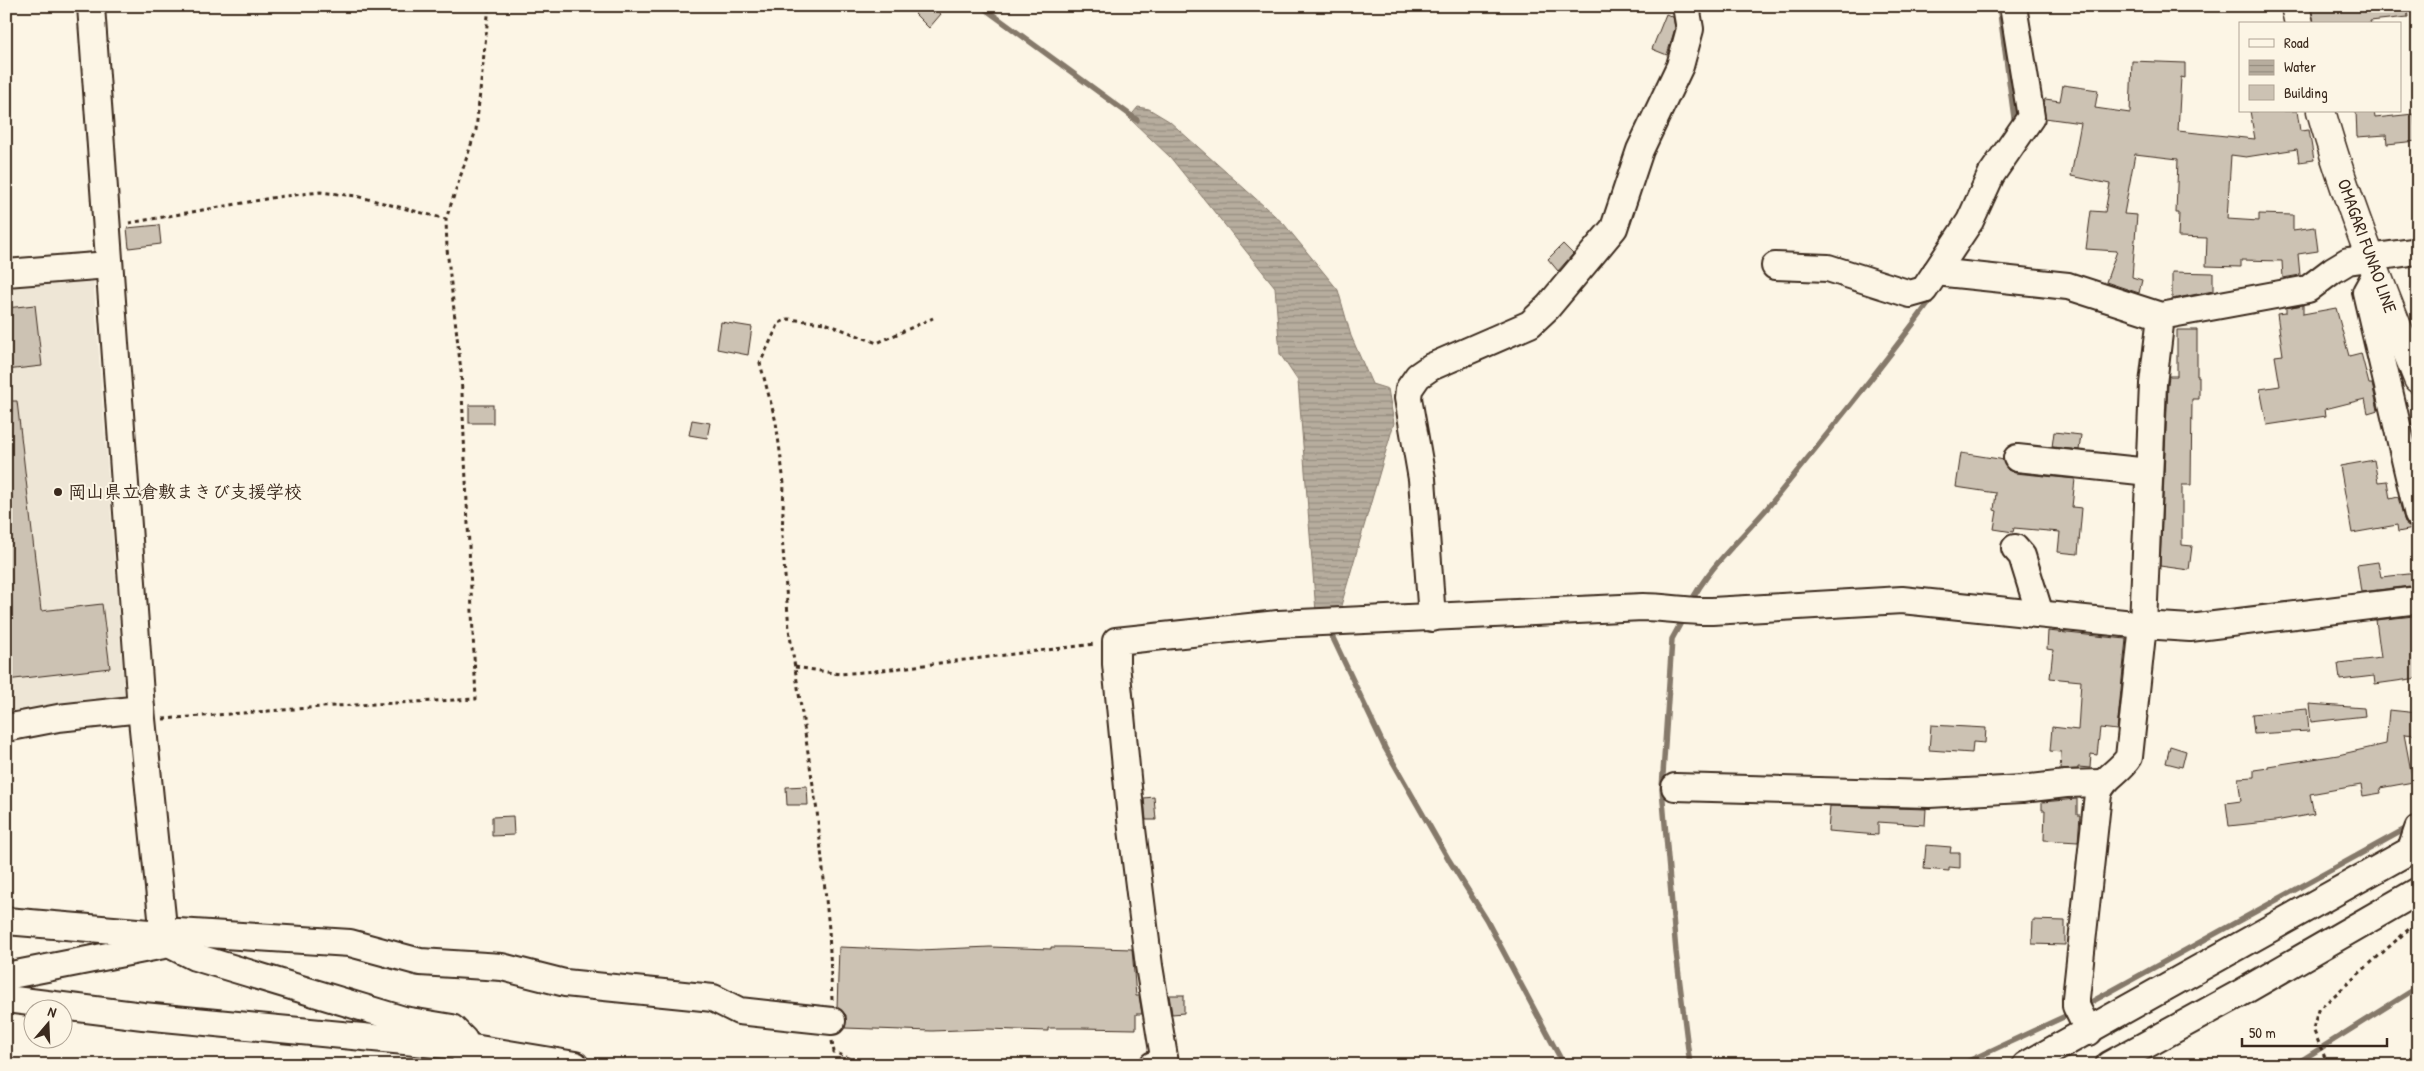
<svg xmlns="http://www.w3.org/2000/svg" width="2424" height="1071" font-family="'Patrick Hand','Klee One',sans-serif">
<defs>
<pattern id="water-rules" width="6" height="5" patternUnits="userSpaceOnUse" patternTransform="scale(1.25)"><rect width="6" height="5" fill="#b7ad9e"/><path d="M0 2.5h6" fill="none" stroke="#968d80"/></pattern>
</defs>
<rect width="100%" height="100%" fill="#fcf5e5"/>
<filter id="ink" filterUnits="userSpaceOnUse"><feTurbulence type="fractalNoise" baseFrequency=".02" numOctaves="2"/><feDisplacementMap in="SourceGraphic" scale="10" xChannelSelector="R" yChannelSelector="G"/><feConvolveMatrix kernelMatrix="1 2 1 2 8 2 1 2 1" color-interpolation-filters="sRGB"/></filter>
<g filter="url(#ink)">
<polygon fill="#eee6d6" points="93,275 125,703 6,722 6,281"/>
<polygon fill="url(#water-rules)" stroke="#85796b" points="1138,107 1149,109 1169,121 1284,224 1338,290 1351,336 1372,384 1388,389 1394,423 1338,616 1316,612 1298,381 1280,354 1275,287 1170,157 1129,118"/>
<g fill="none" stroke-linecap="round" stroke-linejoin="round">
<g stroke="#85796b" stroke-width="5.5">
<polyline points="981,6 1137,120"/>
<polyline points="1999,6 2015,125"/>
<path d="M1690 604C1708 567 1743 537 1769 506 1825 437 1881 368 1934 296"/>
<polyline points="1684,617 1672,639 1662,789 1676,952 1690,1065"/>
<polyline points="1330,627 1332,636 1385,748 1449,860 1486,919 1564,1065"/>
<polyline points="2084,1006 2409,827"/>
<polyline points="1960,1065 2072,1013"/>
<polyline points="2294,1065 2418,987"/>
</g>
</g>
<g fill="#ccc2b3" stroke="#3b2a1e">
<polygon points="922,6 932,6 941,14 929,28 915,14"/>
<polygon points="2311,6 2407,6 2408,17 2370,21 2371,24 2314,24"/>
<polygon points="1666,14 1673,17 1675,28 1667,55 1652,49"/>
<polygon points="2132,61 2185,63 2185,78 2181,77 2178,131 2255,139 2250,111 2297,111 2300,131 2309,130 2314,160 2299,162 2297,149 2246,157 2231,155 2227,219 2259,221 2259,214 2293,215 2293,230 2315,227 2318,251 2298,254 2300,275 2283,278 2282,261 2241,260 2241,267 2206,266 2207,238 2178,237 2179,213 2176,213 2178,159 2135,154 2124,214 2137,215 2132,277 2142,280 2139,293 2106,282 2117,251 2086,249 2091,211 2105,212 2110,184 2071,176 2081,123 2045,118 2044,105 2045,99 2060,101 2063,85 2098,90 2095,108 2130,113"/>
<polygon points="2356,111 2374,111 2375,118 2414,114 2417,141 2387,144 2386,135 2357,137"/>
<polygon points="159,225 161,244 129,248 127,228"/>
<polygon points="1563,244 1573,254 1558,271 1548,259"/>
<polygon points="2172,272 2213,273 2213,291 2172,299"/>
<polygon points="35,305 42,366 6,370 6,308"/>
<polygon points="2303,305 2303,314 2336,308 2349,356 2361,353 2369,384 2372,384 2378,410 2368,413 2365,399 2325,409 2326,416 2267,425 2260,389 2280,386 2275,356 2283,355 2277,314 2286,313 2286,308"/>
<polygon points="721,322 752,327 748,355 717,349"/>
<polygon points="2177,330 2197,330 2197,376 2199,376 2199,399 2192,399 2191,485 2182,485 2182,545 2192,546 2189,570 2160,566 2168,385 2169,376 2177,376"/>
<polygon points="6,401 17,401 41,611 102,604 110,668 6,680"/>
<rect x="469" y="405" width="24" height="18"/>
<polygon points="692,420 710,423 707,438 689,435"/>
<polygon points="2054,432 2081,435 2079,450 2052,447"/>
<polygon points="1961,453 1999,459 2003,460 2008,470 2015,473 2075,479 2072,507 2082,508 2078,554 2058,552 2060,532 2014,528 2013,532 1994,529 1997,511 1994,510 1996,493 1956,487"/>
<polygon points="2374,460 2378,482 2387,481 2390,499 2398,497 2404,519 2407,526 2413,529 2398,532 2397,525 2352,533 2340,466"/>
<polygon points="2378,562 2381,577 2418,573 2418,585 2361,592 2357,565"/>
<polygon points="2414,616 2418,642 2418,678 2375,684 2374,676 2340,680 2338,663 2381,658 2376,620"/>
<polygon points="2048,631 2126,639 2117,730 2100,728 2097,755 2091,754 2090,768 2078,767 2078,769 2060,770 2061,752 2050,751 2052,727 2078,730 2081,681 2050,678 2053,650 2047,649"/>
<polygon points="2309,704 2364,708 2365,716 2311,722"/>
<polygon points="2307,709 2309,731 2254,734 2252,714"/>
<polygon points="2389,710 2418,713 2418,735 2404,734 2413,782 2380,788 2381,793 2363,796 2361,785 2310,794 2314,814 2275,821 2229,826 2226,803 2241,801 2238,778 2254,777 2254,770 2268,768 2268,766 2338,755 2386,744"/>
<polygon points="1931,725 1986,728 1985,743 1973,742 1972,753 1929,750"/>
<polygon points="2170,746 2186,751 2182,767 2166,763"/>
<polygon points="807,786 808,805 787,805 786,787"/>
<polygon points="1154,797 1156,820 1146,820 1144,798"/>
<polygon points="2077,799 2077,815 2080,815 2078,842 2044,840 2045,810 2042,810 2042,802"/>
<polygon points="1830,806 1926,809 1925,825 1878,822 1878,835 1828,831"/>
<polygon points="513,816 514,835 492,836 492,817"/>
<polygon points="1926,845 1951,847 1950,853 1960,853 1960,868 1949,867 1949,871 1924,869"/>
<polygon points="2033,920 2065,921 2065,945 2032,944"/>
<polygon points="839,947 919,950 990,947 1051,949 1051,947 1066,947 1132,949 1136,996 1139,996 1142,1014 1136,1014 1136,1029 1079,1028 1048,1028 1048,1031 987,1029 932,1031 845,1028 846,1015 837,1008"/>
<polygon points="1169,995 1184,995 1184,1013 1172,1014"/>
</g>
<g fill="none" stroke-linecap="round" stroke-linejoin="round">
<defs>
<g id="minor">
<polyline points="91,6 141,709 164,937 169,944 195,957 404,1020 452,1028 464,1040 467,1047 465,1065"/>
<polyline points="1775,266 1828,268 1910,294 1924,290 1970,221 1991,175 2031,117 2013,6"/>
<polyline points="1936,272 2068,286 2161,316"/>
<polyline points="6,273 109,265"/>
<polyline points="2376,274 2366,292 2418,515"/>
<polyline points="2017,458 2149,472"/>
<polyline points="2015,548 2022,556 2040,614"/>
<polyline points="1432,618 1422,479 1408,398 1409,389 1418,376 1431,367 1530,324 1548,307 1614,228 1640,150 1680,66 1690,29 1686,6"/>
<polyline points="6,728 58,718 141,709"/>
<polyline points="1675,787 1929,794 2022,789 2066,784 2101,783"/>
<polyline points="6,921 149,933 162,931 350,943 420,962 502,967 565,983 713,998 739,1011 832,1021"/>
<polyline points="6,976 169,944"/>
<polyline points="6,999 143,1016 467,1047 575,1065"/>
<path d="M2089 1032 2076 1006V998L2098 794C2103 777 2120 772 2129 757L2143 625 2153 384 2161 316 2308 289 2333 270 2348 261 2418 251"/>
<path d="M1153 1065 1165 1063 1149 966 1132 829 1116 664V641L1278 624 1643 607C1667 607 1689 612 1712 611L1902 600 2143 625 2190 628 2418 600"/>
<polyline points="2026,1065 2411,850 2418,829"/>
<polyline points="2109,1065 2239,994 2418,891"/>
</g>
<g id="major">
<polyline points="2295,6 2299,24"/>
<path d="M2321 111C2347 203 2383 291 2418 379"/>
</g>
</defs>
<use href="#minor" stroke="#3b2a1e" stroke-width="30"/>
<use href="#major" stroke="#3b2a1e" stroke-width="31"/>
<g stroke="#3b2a1e" stroke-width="3" stroke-dasharray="4 4" stroke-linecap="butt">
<polyline points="129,223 277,197 320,192 356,196 446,219"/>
<polyline points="795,667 840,674 875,671 1095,644"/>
<polyline points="163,719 335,706 476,699 461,371 447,249 446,219 476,130 489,6"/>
<polyline points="832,1000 829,929 817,811 789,629 782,536 784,484 781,459 776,422 760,363 779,323 788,319 825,323 877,343 933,318"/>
<polyline points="832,1041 834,1052 865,1065"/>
<polyline points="2328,1065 2313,1029 2318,1010 2418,921"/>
</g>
<use href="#minor" stroke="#fcf5e5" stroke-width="26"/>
<use href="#major" stroke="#fcf5e5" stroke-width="28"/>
</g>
</g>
<circle fill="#3b2a1e" stroke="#fcf5e5" stroke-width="2" cx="58" cy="492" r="5"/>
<g text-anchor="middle" stroke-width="4" stroke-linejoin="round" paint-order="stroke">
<g font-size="18" fill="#3b2a1e" stroke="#fcf5e5">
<text transform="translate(2367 246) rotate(70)" y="6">OMAGARI FUNAO LINE</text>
</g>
<g font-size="18" font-weight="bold" fill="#3b2a1e" stroke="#fcf5e5" text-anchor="start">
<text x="68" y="498">岡山県立倉敷まきび支援学校</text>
</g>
</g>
<rect width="2424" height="1071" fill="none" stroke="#fcf5e5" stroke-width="25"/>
<rect x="12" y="12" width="2399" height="1046" fill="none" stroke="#3b2a1e" stroke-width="2" filter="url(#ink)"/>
<rect x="2239" y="22" width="162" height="90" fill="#fcf5e5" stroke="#afa495"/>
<rect x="2249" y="39" width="25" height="8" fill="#fcf5e5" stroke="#afa495"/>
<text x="2284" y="48" font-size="15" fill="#3b2a1e">Road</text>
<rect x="2249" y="60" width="25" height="15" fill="url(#water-rules)" stroke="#afa495"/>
<text x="2284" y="72" font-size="15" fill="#3b2a1e">Water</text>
<rect x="2249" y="85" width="25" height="15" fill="#ccc2b3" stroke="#afa495"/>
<text x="2284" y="98" font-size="15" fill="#3b2a1e">Building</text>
<g transform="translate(48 1024) rotate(19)"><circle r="24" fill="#fcf5e5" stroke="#afa495"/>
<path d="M0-4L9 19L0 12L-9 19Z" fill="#3b2a1e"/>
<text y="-8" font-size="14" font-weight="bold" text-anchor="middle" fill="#3b2a1e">N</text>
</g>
<path d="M2242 1038v8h145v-8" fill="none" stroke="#3b2a1e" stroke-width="2.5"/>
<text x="2249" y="1038" font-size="15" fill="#3b2a1e" stroke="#fcf5e5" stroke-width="4" paint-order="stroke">50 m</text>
</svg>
